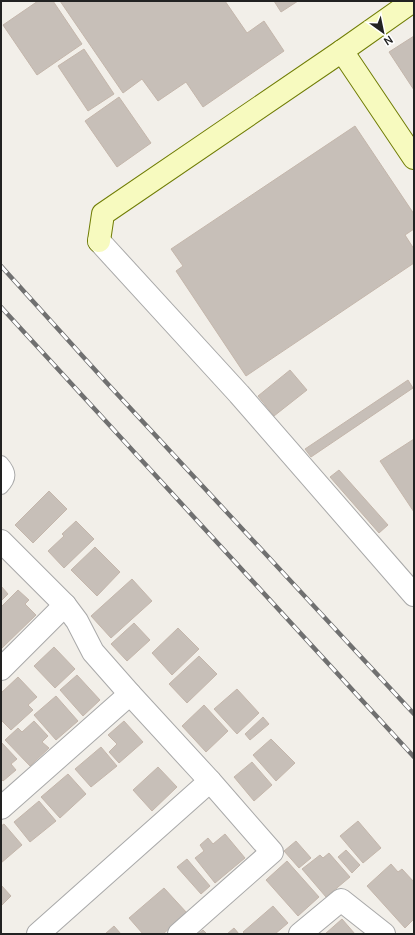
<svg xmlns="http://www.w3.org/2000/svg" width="415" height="935" font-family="Manrope,sans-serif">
<rect width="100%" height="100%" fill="#f2efe9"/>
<g fill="#c7bfb8" stroke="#c4b6ab">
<polygon points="38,1 53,1 82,44 37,75 3,25"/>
<polygon points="60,1 225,1 247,33 264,21 284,51 203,107 186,82 158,101 142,79 123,93"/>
<polygon points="274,1 298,1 281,12"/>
<polygon points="414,36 414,90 389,52"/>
<polygon points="84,49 114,94 88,111 58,66"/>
<polygon points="119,97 151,143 117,167 85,121"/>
<polygon points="355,126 414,214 414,229 405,235 414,249 414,263 246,376 176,271 183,266 171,249"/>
<polygon points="290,370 307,390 274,416 258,396"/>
<polygon points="408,380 413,388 311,457 305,449"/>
<polygon points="414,439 414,512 380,461"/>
<polygon points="339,470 388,525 379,533 330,477"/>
<polygon points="49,491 67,509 33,543 15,525"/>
<polygon points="76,521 94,539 64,568 48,551 64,536 62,534"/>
<polygon points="95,547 120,572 97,596 71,570"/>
<polygon points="132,579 152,601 111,638 91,616"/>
<polygon points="1,586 8,594 1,601"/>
<polygon points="18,590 29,600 25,604 36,615 1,649 1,607"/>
<polygon points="134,623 150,640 127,661 111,644"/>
<polygon points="178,628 199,649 172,675 152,653"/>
<polygon points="54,647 75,669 55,688 34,666"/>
<polygon points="199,656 217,674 187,703 169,684"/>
<polygon points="77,675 100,700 83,716 60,690"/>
<polygon points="18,677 37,697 28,705 33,710 11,730 1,720 1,693"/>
<polygon points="237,689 259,713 237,734 214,709"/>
<polygon points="56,696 78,721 56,740 34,715"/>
<polygon points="204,705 228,731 206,752 182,726"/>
<polygon points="263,717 269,724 250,740 245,734"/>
<polygon points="34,721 48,736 42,742 49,748 30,766 5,740 18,728 22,732"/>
<polygon points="124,721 143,742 119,763 109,752 117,744 108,735"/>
<polygon points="271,739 295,763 276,781 253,755"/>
<polygon points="2,743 17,759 11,764 16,770 3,781 1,779 1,744"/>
<polygon points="101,747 117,766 91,787 75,769"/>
<polygon points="252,762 272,785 254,801 234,777"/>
<polygon points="158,767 177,787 152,811 133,790"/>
<polygon points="68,774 86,794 60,818 41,797"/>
<polygon points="39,801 56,821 30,842 14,822"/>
<polygon points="358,821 381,848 363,863 340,836"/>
<polygon points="4,824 22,845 1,863 1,826"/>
<polygon points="225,834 245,858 215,883 195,858 204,851 200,845 208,838 213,844"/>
<polygon points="296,841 311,858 299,868 284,851"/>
<polygon points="346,850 360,865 352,873 338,857"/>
<polygon points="329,853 350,877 326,897 302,869 320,855 323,858"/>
<polygon points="187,859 210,886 201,894 177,867"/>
<polygon points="287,861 319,897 298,916 266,880"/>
<polygon points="391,864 398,872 402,869 414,882 414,919 405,928 367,886"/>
<polygon points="1,885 11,896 1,906"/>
<polygon points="164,888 187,913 163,934 143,934 129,918"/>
<polygon points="273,906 288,923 275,934 245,934 243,932"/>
<polygon points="342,919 355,934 325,934"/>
<polygon points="114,926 121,934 105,934"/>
<polygon points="234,928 239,934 227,934"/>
<polygon points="203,930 207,934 198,934"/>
</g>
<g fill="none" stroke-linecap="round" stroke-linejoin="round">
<defs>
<path id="lane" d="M1 463C9 472 10 478 1 487"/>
<g id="street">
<polyline points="99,241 239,394 414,595"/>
<polyline points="1,541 65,605 77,621 93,652 130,694 210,781 272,852 179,934"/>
<polyline points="1,669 65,605"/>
<polyline points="1,808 130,694"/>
<polyline points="38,934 210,781"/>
<polyline points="300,934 341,900 384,934"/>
</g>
<g id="secondary">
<polyline points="342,51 414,158"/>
<polyline points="99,241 103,214 342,51 413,1"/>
</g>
</defs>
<use href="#lane" stroke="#a9a9a9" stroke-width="16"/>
<use href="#street" stroke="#a9a9a9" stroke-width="24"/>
<use href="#secondary" stroke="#707d05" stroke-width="24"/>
<use href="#lane" stroke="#fff" stroke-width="14"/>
<use href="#street" stroke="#fff" stroke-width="22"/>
<use href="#secondary" stroke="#f7fabf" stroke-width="22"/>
<defs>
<g id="rail">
<polyline points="1,266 106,382 414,714"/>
<polyline points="1,307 414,757"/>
</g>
</defs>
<use href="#rail" stroke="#707070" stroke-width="4.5"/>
<use href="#rail" stroke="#fff" stroke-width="3" stroke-dasharray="9" stroke-linecap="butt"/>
</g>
<rect width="415" height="935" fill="none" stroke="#222222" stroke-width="4"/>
<g transform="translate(383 32) rotate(147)" stroke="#ffffff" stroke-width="3" paint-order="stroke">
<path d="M0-3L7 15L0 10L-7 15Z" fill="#222222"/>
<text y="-6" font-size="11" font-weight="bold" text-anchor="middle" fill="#222222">N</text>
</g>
</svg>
